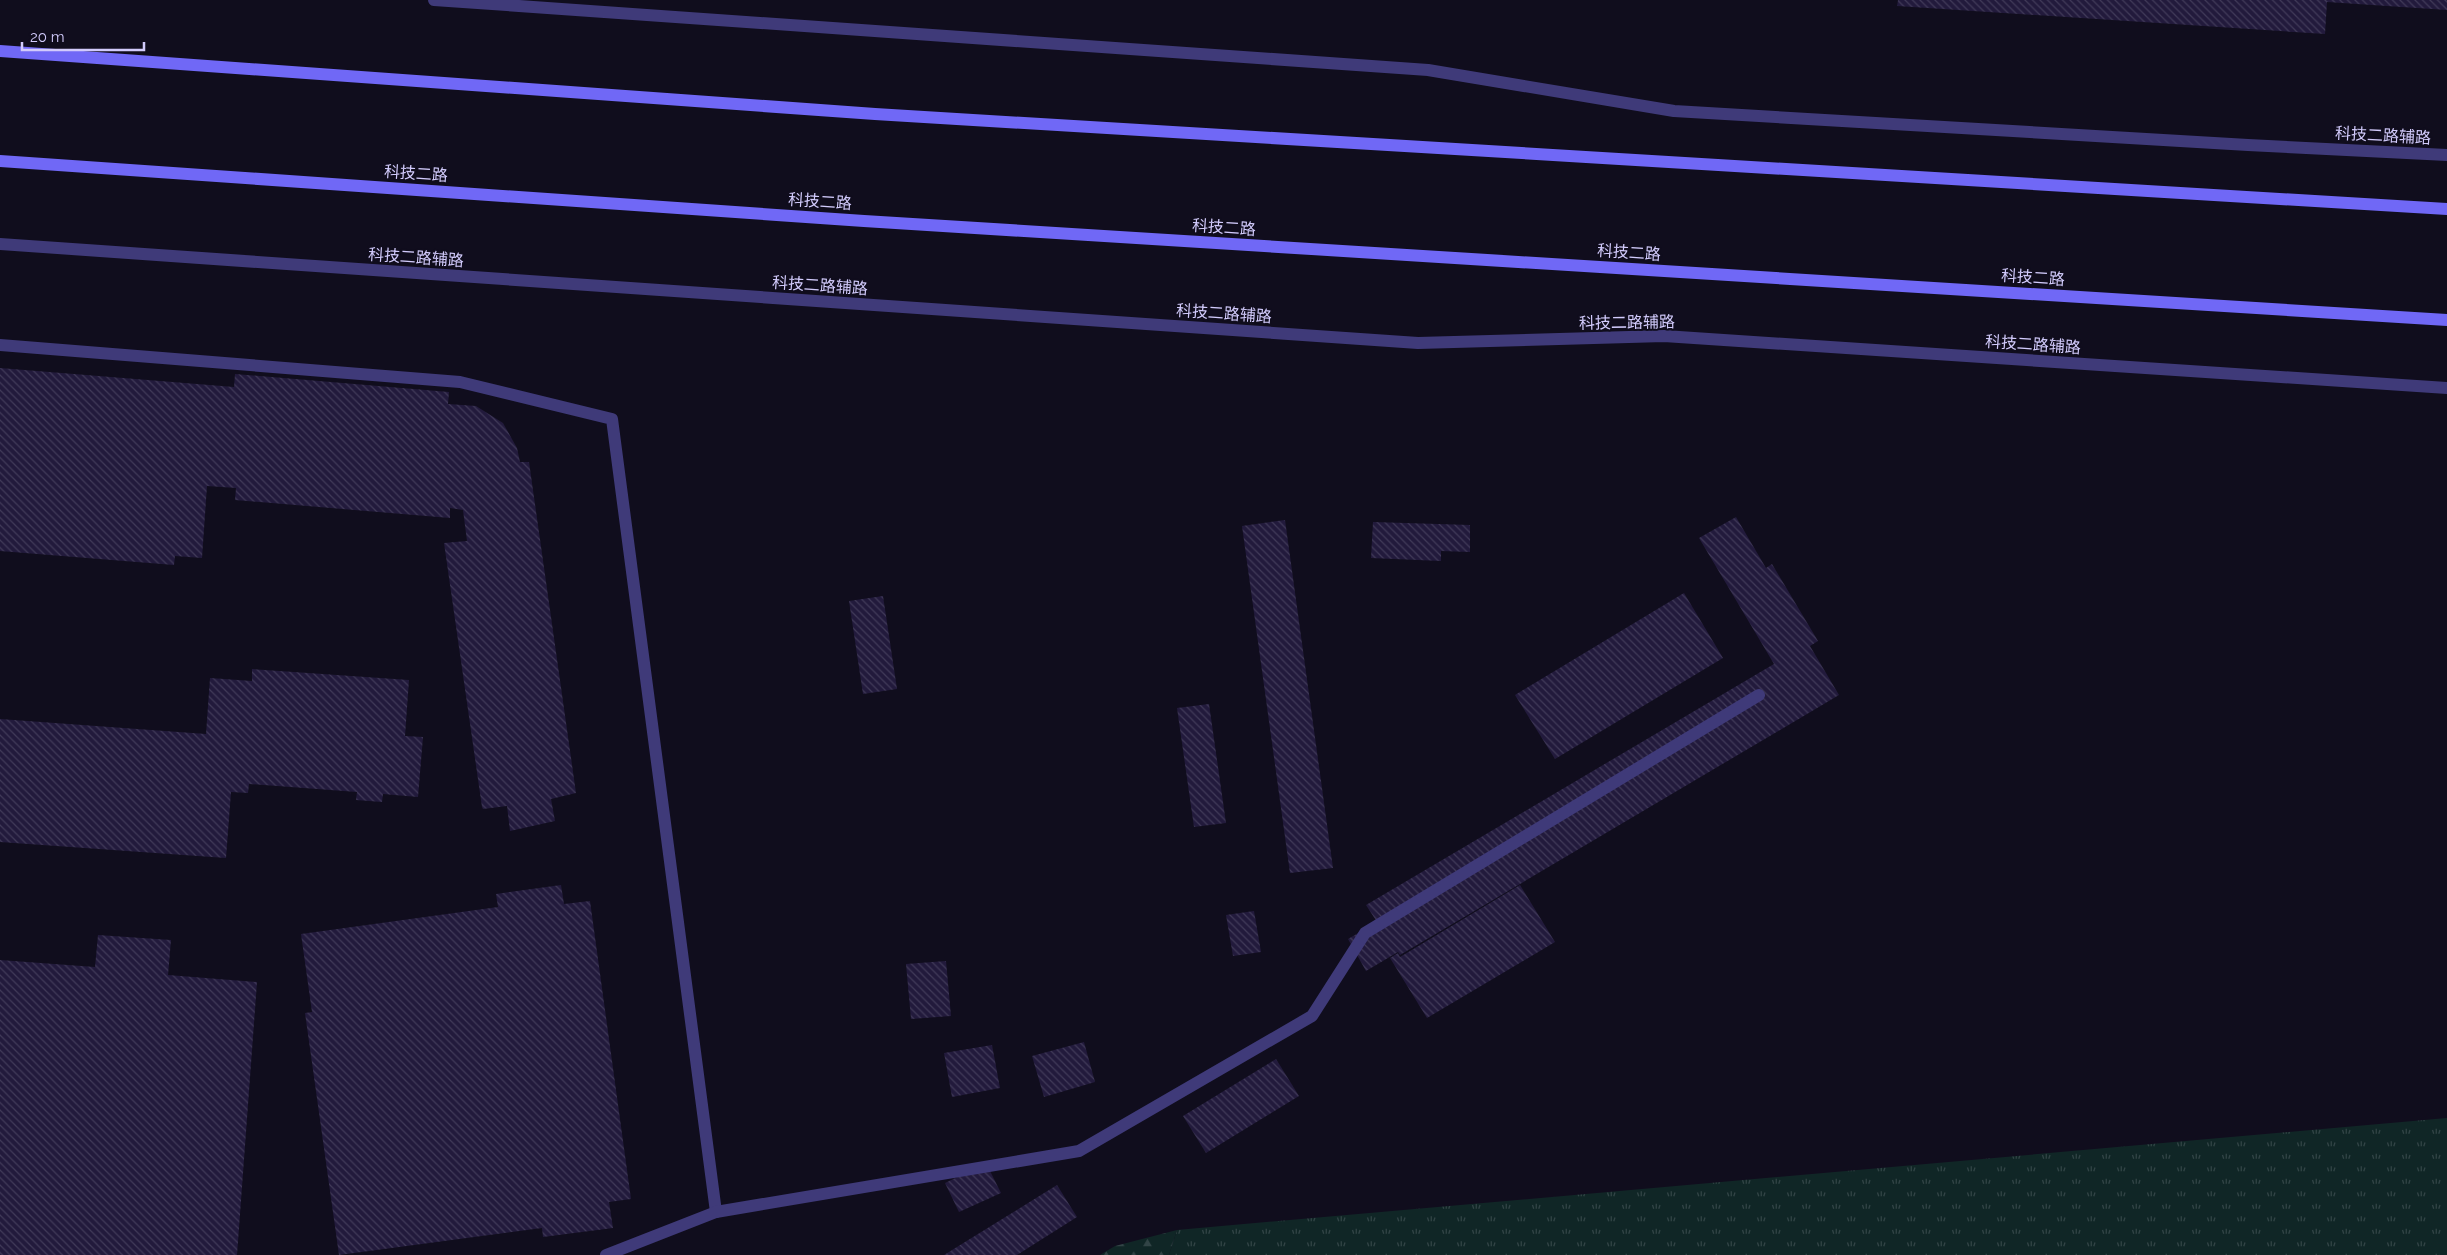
<svg xmlns="http://www.w3.org/2000/svg" width="2447" height="1255" font-family="Raleway,'Noto Sans SC',sans-serif">
<defs>
<pattern id="grass-tufts" width="24" height="20" patternUnits="userSpaceOnUse" patternTransform="scale(1.25)"><rect width="24" height="20" fill="#102626"/><path d="M3 7l-1-3M5 7V3M7 7l1-3M15 17l-1-3M17 17v-4M19 17l1-3" fill="none" stroke="#324446"/></pattern>
<pattern id="forest-firs" width="22" height="20" patternUnits="userSpaceOnUse" patternTransform="scale(1.25)"><rect width="22" height="20" fill="#102626"/><path d="M5 1l3.5 6h-7zM16 11l3.5 6h-7z" fill="#324446"/></pattern>
<pattern id="building-back-hatch" width="6" height="6" patternUnits="userSpaceOnUse" patternTransform="scale(1.25)"><rect width="6" height="6" fill="#221a3c"/><path d="M-1 5l2 2M0 0l6 6M5-1l2 2" fill="none" stroke="#413a59"/></pattern>
</defs>
<rect width="100%" height="100%" fill="#100d1d"/>
<polygon fill="url(#grass-tufts)" points="2447,1118 2447,1255 1169,1255 1177,1230"/>
<polygon fill="url(#forest-firs)" points="1177,1230 1169,1255 1100,1255 1115,1246"/>
<g fill="url(#building-back-hatch)">
<polygon points="1898,0 2447,0 2447,10 2327,2 2325,34 1897,6"/>
<polygon points="0,368 234,387 235,374 449,392 448,404 476,406 503,423 517,448 520,462 529,462 576,793 551,799 555,821 510,831 507,806 483,809 482,807 444,543 467,541 463,510 450,508 450,518 235,500 236,488 207,486 202,558 175,556 174,565 0,551"/>
<polygon points="1736,517 1766,568 1772,564 1818,641 1810,646 1839,695 1400,955 1398,952 1366,971 1348,939 1377,922 1366,905 1774,664 1699,538"/>
<polygon points="1285,520 1333,868 1290,873 1242,526"/>
<polygon points="1373,522 1470,525 1470,552 1441,551 1441,561 1371,558"/>
<polygon points="1684,593 1723,658 1555,759 1515,695"/>
<polygon points="883,596 897,689 863,694 849,601"/>
<polygon points="252,669 409,680 405,736 423,737 418,797 383,794 382,802 356,800 357,792 249,784 248,793 231,792 226,858 0,842 0,719 206,734 210,678 252,681"/>
<polygon points="1209,704 1226,823 1194,827 1177,708"/>
<polygon points="561,885 564,904 590,901 631,1199 609,1202 613,1228 543,1237 542,1228 339,1255 305,1013 312,1012 301,934 498,907 496,894"/>
<polygon points="1520,885 1555,942 1427,1018 1390,958 1398,953 1400,957"/>
<polygon points="1254,911 1261,952 1233,956 1226,915"/>
<polygon points="98,935 171,940 168,975 257,982 237,1255 0,1255 0,960 95,967"/>
<polygon points="946,961 951,1016 911,1019 906,964"/>
<polygon points="1084,1042 1095,1082 1044,1097 1032,1056"/>
<polygon points="992,1045 1000,1088 952,1097 944,1053"/>
<polygon points="1276,1059 1299,1096 1206,1153 1183,1116"/>
<polygon points="986,1163 1001,1193 959,1212 945,1183"/>
<polygon points="1057,1185 1077,1217 1017,1255 944,1255"/>
</g>
<g fill="none" stroke-linecap="round" stroke-linejoin="round">
<g stroke="#3f3a79" stroke-width="12">
<polyline points="434,0 1428,70 1674,111 2248,145 2447,155"/>
<polyline points="0,244 1418,343 1664,336 2447,388"/>
<polyline points="0,345 460,382 612,419 716,1212"/>
<polyline points="606,1255 716,1212 1079,1151 1312,1016 1365,933 1759,695"/>
</g>
<g stroke="#7068f6" stroke-width="12">
<polyline points="0,51 875,114 2447,209"/>
<polyline points="0,161 864,221 2447,320"/>
</g>
</g>
<g text-anchor="middle" stroke-width="4" stroke-linejoin="round" paint-order="stroke">
<g font-size="16" fill="#d2cbfc" stroke="#100d1d">
<text transform="translate(2383 135) rotate(3)" y="6">科技二路辅路</text>
<text transform="translate(416 173) rotate(4)" y="6">科技二路</text>
<text transform="translate(820 201) rotate(4)" y="6">科技二路</text>
<text transform="translate(1224 227) rotate(4)" y="6">科技二路</text>
<text transform="translate(1629 252) rotate(4)" y="6">科技二路</text>
<text transform="translate(416 257) rotate(4)" y="6">科技二路辅路</text>
<text transform="translate(2033 277) rotate(4)" y="6">科技二路</text>
<text transform="translate(820 285) rotate(4)" y="6">科技二路辅路</text>
<text transform="translate(1224 313) rotate(4)" y="6">科技二路辅路</text>
<text transform="translate(1627 322) rotate(-1)" y="6">科技二路辅路</text>
<text transform="translate(2033 344) rotate(4)" y="6">科技二路辅路</text>
</g>
</g>
<path d="M22 42v8h122v-8" fill="none" stroke="#d2cbfc" stroke-width="2.5"/>
<text x="30" y="42" font-size="15" fill="#d2cbfc" stroke="#100d1d" stroke-width="4" paint-order="stroke">20 m</text>
</svg>
